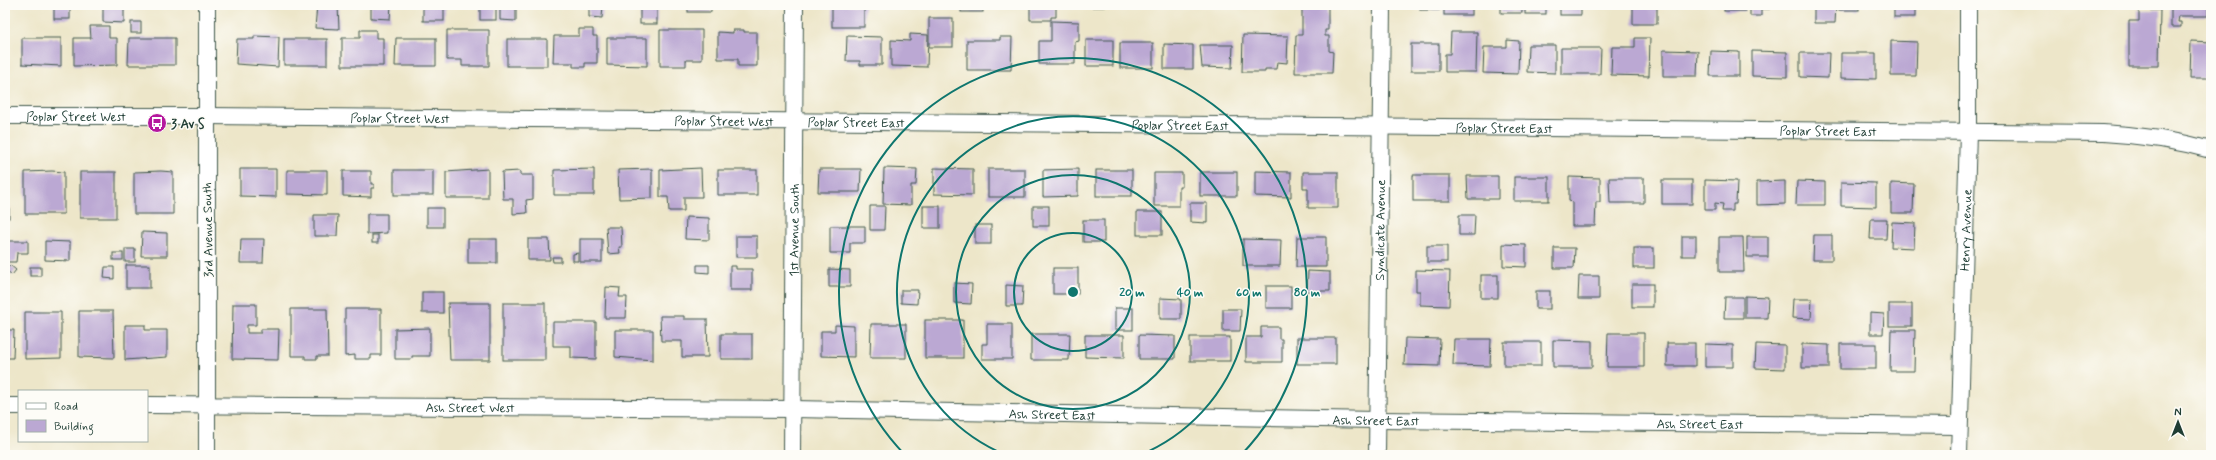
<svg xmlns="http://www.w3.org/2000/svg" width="2216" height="460" font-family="Mynerve,sans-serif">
<rect width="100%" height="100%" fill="#fdfcf7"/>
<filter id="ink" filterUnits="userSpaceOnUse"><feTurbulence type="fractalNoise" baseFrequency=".025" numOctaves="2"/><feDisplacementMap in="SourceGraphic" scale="8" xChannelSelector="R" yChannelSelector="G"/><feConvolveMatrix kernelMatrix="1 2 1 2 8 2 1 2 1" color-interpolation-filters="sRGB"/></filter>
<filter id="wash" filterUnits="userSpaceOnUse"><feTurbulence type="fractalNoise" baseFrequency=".012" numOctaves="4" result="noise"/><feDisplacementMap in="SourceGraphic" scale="16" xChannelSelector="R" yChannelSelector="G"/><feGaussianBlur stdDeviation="0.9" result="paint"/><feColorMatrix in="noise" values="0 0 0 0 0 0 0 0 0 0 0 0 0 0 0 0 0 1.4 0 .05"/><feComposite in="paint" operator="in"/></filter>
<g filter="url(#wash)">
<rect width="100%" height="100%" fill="#ede6c9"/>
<g id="blocks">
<g fill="#bba8d3">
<rect x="54" y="5" width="16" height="14"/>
<polygon points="103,5 124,5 124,23 103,22"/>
<polygon points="317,5 338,5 339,29 315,28"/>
<polygon points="371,5 391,5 390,19 371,18"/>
<rect x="423" y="5" width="21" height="16"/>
<rect x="480" y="5" width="16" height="15"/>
<polygon points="500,5 516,5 516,21 500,20"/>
<polygon points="589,5 603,5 602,18 589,17"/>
<rect x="640" y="5" width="17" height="19"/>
<rect x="688" y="5" width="23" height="7"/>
<rect x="832" y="5" width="32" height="22"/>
<rect x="961" y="5" width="22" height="7"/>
<polygon points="1030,5 1056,5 1056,17 1051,17 1051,20 1030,20"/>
<rect x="1082" y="5" width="22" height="2"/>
<polygon points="1421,5 1440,5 1440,10 1420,10"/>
<rect x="1444" y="5" width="28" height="10"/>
<rect x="1501" y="5" width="21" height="8"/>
<rect x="1525" y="5" width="21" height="9"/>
<rect x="1560" y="5" width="21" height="10"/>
<rect x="1633" y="5" width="24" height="19"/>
<rect x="1724" y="5" width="21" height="6"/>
<polygon points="1750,5 1770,5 1770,9 1761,9 1761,16 1750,16"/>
<polygon points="1814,5 1836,5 1835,23 1814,23"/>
<rect x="1839" y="5" width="20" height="5"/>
<rect x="1894" y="5" width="21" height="12"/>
<polygon points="2171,5 2208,5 2208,16 2179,16 2178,22 2181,22 2181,27 2171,27"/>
<polygon points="1302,6 1328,6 1328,30 1325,30 1325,36 1329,36 1329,51 1333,52 1332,73 1295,73 1296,35 1302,35"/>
<polygon points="2139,10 2160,10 2159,66 2129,66 2129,21 2139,21"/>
<rect x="929" y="18" width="24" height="29"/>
<polygon points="1051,21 1079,22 1079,41 1075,42 1075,64 1039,64 1039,41 1051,41"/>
<rect x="131" y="22" width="10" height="11"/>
<polygon points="90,26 109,26 109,38 117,38 117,65 74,66 74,38 91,38"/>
<polygon points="579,29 593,29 593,36 597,36 597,63 585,63 585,67 573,67 573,63 553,63 554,36 579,36"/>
<polygon points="360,30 376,30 376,38 383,38 383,66 342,66 342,38 360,38"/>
<polygon points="447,30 489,30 489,66 462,66 462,60 447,60"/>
<polygon points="660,30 702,30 702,60 686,60 686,66 660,66"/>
<polygon points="733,30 744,30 744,32 757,32 757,66 738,66 738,59 718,59 718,32 733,33"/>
<polygon points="1451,32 1477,32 1476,72 1445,72 1445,54 1450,54"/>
<polygon points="910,34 928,35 927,67 891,66 891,40 910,41"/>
<polygon points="1243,35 1288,36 1287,63 1277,62 1276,69 1265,69 1265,72 1242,72"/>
<polygon points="254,36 279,37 278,67 236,64 237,39 254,39"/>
<polygon points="847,36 882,37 882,65 860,65 860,61 846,61"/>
<polygon points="1000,37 1012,37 1011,70 967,70 967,40 1000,40"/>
<polygon points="22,38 61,38 61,66 22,64"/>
<polygon points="129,38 175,38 175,65 128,65"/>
<polygon points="396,38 436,38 436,66 395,66"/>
<polygon points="607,38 647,38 647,66 607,65"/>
<polygon points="1635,38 1650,38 1649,76 1611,75 1612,47 1635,47"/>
<rect x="284" y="39" width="43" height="26"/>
<rect x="507" y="39" width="40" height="27"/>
<rect x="1086" y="40" width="27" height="26"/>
<polygon points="1507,40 1519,41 1518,74 1483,73 1484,47 1507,47"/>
<polygon points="1891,41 1917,42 1916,76 1891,76"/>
<polygon points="2191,41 2211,42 2211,78 2190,78"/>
<rect x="1120" y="43" width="33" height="25"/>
<polygon points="1164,44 1193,45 1193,69 1164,69"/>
<rect x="1411" y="44" width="28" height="27"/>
<polygon points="1200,45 1233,45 1232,68 1202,67"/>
<polygon points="1528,45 1555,45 1555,73 1527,72"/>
<polygon points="1561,48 1601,48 1600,74 1561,74"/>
<polygon points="1663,50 1698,51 1697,76 1663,76"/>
<polygon points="1711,51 1739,52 1739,76 1710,76"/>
<polygon points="1752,51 1787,52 1787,77 1752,76"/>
<polygon points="1800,53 1829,53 1828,78 1800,77"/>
<polygon points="1841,53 1876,53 1876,79 1841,78"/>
<polygon points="701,168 702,197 684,197 684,211 669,211 668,197 660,197 660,170"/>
<polygon points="884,168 917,169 916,185 911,185 911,205 883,204"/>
<polygon points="934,168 973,169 973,195 934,194"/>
<polygon points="240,169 276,169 276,197 240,196"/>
<polygon points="488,169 488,198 446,198 446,172"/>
<polygon points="594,169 594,195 554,195 554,170"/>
<polygon points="652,169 652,198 619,199 618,170"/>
<polygon points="819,169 861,169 860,192 818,192"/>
<rect x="988" y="169" width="37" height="28"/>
<polygon points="1078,169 1078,196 1043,197 1043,170"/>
<polygon points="287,170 327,170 327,195 287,194"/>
<rect x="394" y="170" width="39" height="25"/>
<rect x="718" y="170" width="39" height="25"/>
<rect x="1096" y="170" width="36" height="26"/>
<rect x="5" y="171" width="4" height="47"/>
<polygon points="52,171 64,172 64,214 25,214 25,172"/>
<polygon points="161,171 173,172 173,214 134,214 134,172"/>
<polygon points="343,171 371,171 371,184 374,184 374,188 371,188 371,197 343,196"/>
<polygon points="520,171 520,175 533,175 533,199 526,200 527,213 513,214 513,199 503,199 502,172"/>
<polygon points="1255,171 1291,172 1291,197 1255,196"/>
<rect x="80" y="172" width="36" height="46"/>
<rect x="1200" y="172" width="37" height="24"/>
<polygon points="1303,172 1338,172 1338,208 1308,208 1308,188 1303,188"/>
<polygon points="1154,173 1182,173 1182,187 1179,187 1179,206 1154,206"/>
<rect x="1413" y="175" width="37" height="26"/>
<polygon points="1467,176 1498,176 1498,199 1468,199"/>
<rect x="1514" y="177" width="35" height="24"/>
<polygon points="1569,177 1600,178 1600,202 1596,202 1595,226 1572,226 1572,202 1569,201"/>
<polygon points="1609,178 1644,178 1644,203 1610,203"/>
<rect x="1662" y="180" width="30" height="24"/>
<polygon points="1705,180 1737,181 1736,204 1733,204 1733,211 1722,211 1723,204 1715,203 1715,210 1705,210"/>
<polygon points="1785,181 1785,204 1757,205 1757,182"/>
<polygon points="1797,181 1825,182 1825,205 1796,205"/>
<polygon points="1841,182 1876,183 1876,207 1841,206"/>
<polygon points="1891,183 1914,184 1913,213 1891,213"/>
<polygon points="1190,203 1207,203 1207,223 1190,222"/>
<polygon points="870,206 885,206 884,230 870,230"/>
<rect x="923" y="206" width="17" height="22"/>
<rect x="1033" y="206" width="16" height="20"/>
<rect x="427" y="208" width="16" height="19"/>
<rect x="1137" y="212" width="25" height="23"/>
<polygon points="367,214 387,214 387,233 367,234"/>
<polygon points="314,215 338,215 337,236 314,236"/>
<polygon points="1459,215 1475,215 1474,235 1459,235"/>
<polygon points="686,217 709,218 709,240 685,239"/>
<polygon points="1871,219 1887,219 1886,239 1870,239"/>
<rect x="1083" y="220" width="21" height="22"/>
<polygon points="1892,222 1915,223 1914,248 1891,247"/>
<rect x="975" y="225" width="16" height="19"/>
<polygon points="830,226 865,226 865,243 850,243 850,253 830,253"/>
<polygon points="606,227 621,227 622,247 619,247 620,253 608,254"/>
<polygon points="142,232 167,233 167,256 141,256"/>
<rect x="372" y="235" width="6" height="8"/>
<polygon points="1814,235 1832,235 1832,260 1813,260"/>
<rect x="736" y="236" width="21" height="21"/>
<rect x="1682" y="236" width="14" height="20"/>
<polygon points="1297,237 1326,237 1326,267 1296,267"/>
<polygon points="1719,237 1743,237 1744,272 1719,272"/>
<rect x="1747" y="237" width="21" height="20"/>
<polygon points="241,239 264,239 263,263 240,263"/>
<rect x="468" y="239" width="29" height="24"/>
<polygon points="528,239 549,239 550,260 528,260"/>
<rect x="580" y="239" width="22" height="23"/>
<polygon points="1243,239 1281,240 1280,266 1243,266"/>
<polygon points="5,241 28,241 28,253 17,253 16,262 5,262"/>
<polygon points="45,241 70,242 70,261 45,260"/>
<polygon points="1503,244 1526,245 1526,267 1503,266"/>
<rect x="1427" y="246" width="20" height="16"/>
<polygon points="1554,248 1575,248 1574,268 1554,268"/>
<rect x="1634" y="248" width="20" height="20"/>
<rect x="125" y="249" width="10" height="13"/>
<rect x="113" y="253" width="10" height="7"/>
<polygon points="578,253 578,261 573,261 573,254"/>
<polygon points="552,257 561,257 561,262 553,262"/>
<polygon points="10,265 16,270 12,275 6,270"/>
<rect x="126" y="265" width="24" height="23"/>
<polygon points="697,265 709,265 709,273 697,272"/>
<polygon points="730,266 736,266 736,269 752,269 752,290 730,290"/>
<rect x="30" y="267" width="11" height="9"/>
<polygon points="105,267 114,267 114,279 104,278"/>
<rect x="1053" y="268" width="25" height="26"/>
<polygon points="829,269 850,270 850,287 829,287"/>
<polygon points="1416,270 1450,271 1449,306 1420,305 1420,291 1416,291"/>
<polygon points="1308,271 1330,272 1330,291 1307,291"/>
<rect x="1481" y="275" width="17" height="23"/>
<polygon points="1579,276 1599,276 1599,299 1578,299"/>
<polygon points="954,283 972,284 971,304 954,303"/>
<rect x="1632" y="284" width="21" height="23"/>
<polygon points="1006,285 1023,286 1022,306 1006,306"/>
<rect x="1266" y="286" width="25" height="22"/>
<polygon points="606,287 620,288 619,297 627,297 626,318 605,318"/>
<polygon points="901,290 918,290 917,304 901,303"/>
<rect x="1536" y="291" width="14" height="18"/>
<rect x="422" y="292" width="21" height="21"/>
<polygon points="1745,296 1768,297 1767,318 1745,318"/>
<polygon points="1725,297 1743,297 1743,318 1724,318"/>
<polygon points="1160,298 1181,299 1181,319 1160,319"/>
<polygon points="1793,299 1812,299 1811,319 1792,318"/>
<polygon points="448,303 490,303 490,360 450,360"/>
<rect x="503" y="303" width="42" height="57"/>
<polygon points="233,304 256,304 256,325 247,325 247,333 261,333 261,329 279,329 278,360 232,359"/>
<rect x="1889" y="304" width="23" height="22"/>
<rect x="1115" y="308" width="18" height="22"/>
<polygon points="291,309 327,309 328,356 317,356 317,359 305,359 305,356 291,356"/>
<polygon points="345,309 381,309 381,355 371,355 371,359 355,359 355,355 345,356"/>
<polygon points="1223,309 1241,309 1240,331 1223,331"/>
<polygon points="79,311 113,311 114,358 79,357"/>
<polygon points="25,312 61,312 61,358 25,359"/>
<polygon points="1870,313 1884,314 1883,334 1870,334"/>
<polygon points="660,316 684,316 684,319 707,319 708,357 682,357 682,341 661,341"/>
<rect x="925" y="320" width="38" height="38"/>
<polygon points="553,322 596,322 596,359 571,358 571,346 553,346"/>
<polygon points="871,324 906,324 906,358 870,358"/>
<polygon points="987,324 1012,324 1012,359 982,359 982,344 987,344"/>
<polygon points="125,325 145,325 145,330 167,330 167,357 125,360"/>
<polygon points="835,325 854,326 854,357 821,356 821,331 835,331"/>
<polygon points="1261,327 1279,327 1279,339 1282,339 1282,362 1246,362 1246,337 1261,337"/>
<polygon points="430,328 430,356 412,356 412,359 395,359 395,329"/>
<polygon points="5,330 14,330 13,358 5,358"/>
<polygon points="615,330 653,330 653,360 615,357"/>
<polygon points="1891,330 1915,330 1914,371 1890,371"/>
<polygon points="1608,333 1644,333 1644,367 1607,367"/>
<rect x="721" y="334" width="31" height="25"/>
<polygon points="1031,334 1070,334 1069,360 1031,360"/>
<polygon points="1085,335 1124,335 1124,358 1085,357"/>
<polygon points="1139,335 1175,336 1175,359 1139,359"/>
<rect x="1190" y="337" width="40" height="24"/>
<rect x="1297" y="338" width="39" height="26"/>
<polygon points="1405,338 1440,339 1439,366 1404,365"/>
<polygon points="1454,339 1491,339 1490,366 1453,365"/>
<polygon points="1553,340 1592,341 1592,367 1553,367"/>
<rect x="1504" y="342" width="37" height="24"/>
<rect x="1667" y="343" width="28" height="23"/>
<polygon points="1705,344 1733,345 1733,367 1705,367"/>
<polygon points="1756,344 1785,345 1785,369 1755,368"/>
<polygon points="1802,344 1829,345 1829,368 1802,368"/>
<rect x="1840" y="344" width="36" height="25"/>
</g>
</g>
</g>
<g filter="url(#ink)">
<use href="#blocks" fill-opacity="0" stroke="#3e564a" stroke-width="1"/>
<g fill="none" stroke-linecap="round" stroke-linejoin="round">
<defs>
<g id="street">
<polyline points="207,5 207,455"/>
<path id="s1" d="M5 116H206L2103 133C2140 135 2175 140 2211 150"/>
<path id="s2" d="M147 405 793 409 1377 420 1959 426"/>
<polyline points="5,406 19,406"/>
<path id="s3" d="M792 455 795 5"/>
<path id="s4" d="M1377 455 1382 5"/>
<path id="s5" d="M1959 455 1968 132V5"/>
</g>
</defs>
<use href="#street" stroke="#3e564a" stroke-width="18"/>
<use href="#street" stroke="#fff" stroke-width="16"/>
</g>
</g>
<g fill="none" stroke="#0f766e" stroke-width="2">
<circle cx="1073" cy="292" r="59"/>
<circle cx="1073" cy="292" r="117"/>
<path d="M1006 455A176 176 0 1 1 1140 455"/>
<path d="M905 455A234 234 0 1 1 1241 455"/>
</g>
<defs>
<symbol id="bus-disc" viewBox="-11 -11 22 22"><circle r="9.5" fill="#b5179e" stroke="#fdfcf7"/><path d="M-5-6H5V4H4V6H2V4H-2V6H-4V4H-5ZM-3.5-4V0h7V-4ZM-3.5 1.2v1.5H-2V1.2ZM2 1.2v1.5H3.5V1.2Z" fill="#fff"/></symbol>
</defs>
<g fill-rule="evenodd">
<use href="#bus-disc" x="146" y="112" width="22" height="22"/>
</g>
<g text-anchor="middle" stroke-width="3" stroke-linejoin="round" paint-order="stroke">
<g font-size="13" fill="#1f3d34" stroke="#fdfcf7">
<text dy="5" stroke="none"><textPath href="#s1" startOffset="71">Poplar Street West</textPath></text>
<text dy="5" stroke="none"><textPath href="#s1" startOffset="395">Poplar Street West</textPath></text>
<text dy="5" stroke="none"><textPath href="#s1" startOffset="719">Poplar Street West</textPath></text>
<text dy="5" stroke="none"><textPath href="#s1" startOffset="851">Poplar Street East</textPath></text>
<text dy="5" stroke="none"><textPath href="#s1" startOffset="1175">Poplar Street East</textPath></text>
<text dy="5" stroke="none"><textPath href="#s1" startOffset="1499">Poplar Street East</textPath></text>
<text dy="5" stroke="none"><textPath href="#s1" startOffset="1823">Poplar Street East</textPath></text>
<text transform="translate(207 230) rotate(-91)" y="5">3rd Avenue South</text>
<text dy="5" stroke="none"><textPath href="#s3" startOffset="225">1st Avenue South</textPath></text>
<text dy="5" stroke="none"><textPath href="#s4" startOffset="225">Syndicate Avenue</textPath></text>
<text dy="5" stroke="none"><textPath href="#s5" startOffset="225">Henry Avenue</textPath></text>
<text dy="5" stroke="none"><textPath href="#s2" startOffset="323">Ash Street West</textPath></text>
<text dy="5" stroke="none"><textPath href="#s2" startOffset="905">Ash Street East</textPath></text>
<text dy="5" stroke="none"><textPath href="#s2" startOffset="1229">Ash Street East</textPath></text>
<text dy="5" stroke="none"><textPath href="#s2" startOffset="1553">Ash Street East</textPath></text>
</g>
<g font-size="13" font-weight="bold" fill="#1f3d34" stroke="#fdfcf7" text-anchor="start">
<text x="171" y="128">3 Av S</text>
</g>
</g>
<circle cx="1073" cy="292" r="6" fill="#0f766e" stroke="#fdfcf7" stroke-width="2"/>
<g font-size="12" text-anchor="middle" font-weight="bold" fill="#0f766e" stroke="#fdfcf7" stroke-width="3" stroke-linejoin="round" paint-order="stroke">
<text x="1132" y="296">20 m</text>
<text x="1190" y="296">40 m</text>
<text x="1249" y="296">60 m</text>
<text x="1307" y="296">80 m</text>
</g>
<rect width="2216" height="460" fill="none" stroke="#fdfcf7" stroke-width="20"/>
<rect x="18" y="390" width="130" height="52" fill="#fdfcf7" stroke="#a4b0a9"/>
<rect x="26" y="403" width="20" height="6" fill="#ffffff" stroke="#a4b0a9"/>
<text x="54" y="410" font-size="12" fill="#1f3d34">Road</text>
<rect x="26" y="420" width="20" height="12" fill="#bba8d3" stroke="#a4b0a9"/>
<text x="54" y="430" font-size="12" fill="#1f3d34">Building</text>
<g transform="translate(2178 422)" stroke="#fdfcf7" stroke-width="3" paint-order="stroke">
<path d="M0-3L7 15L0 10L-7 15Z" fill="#1f3d34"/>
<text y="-6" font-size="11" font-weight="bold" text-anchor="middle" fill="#1f3d34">N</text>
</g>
</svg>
